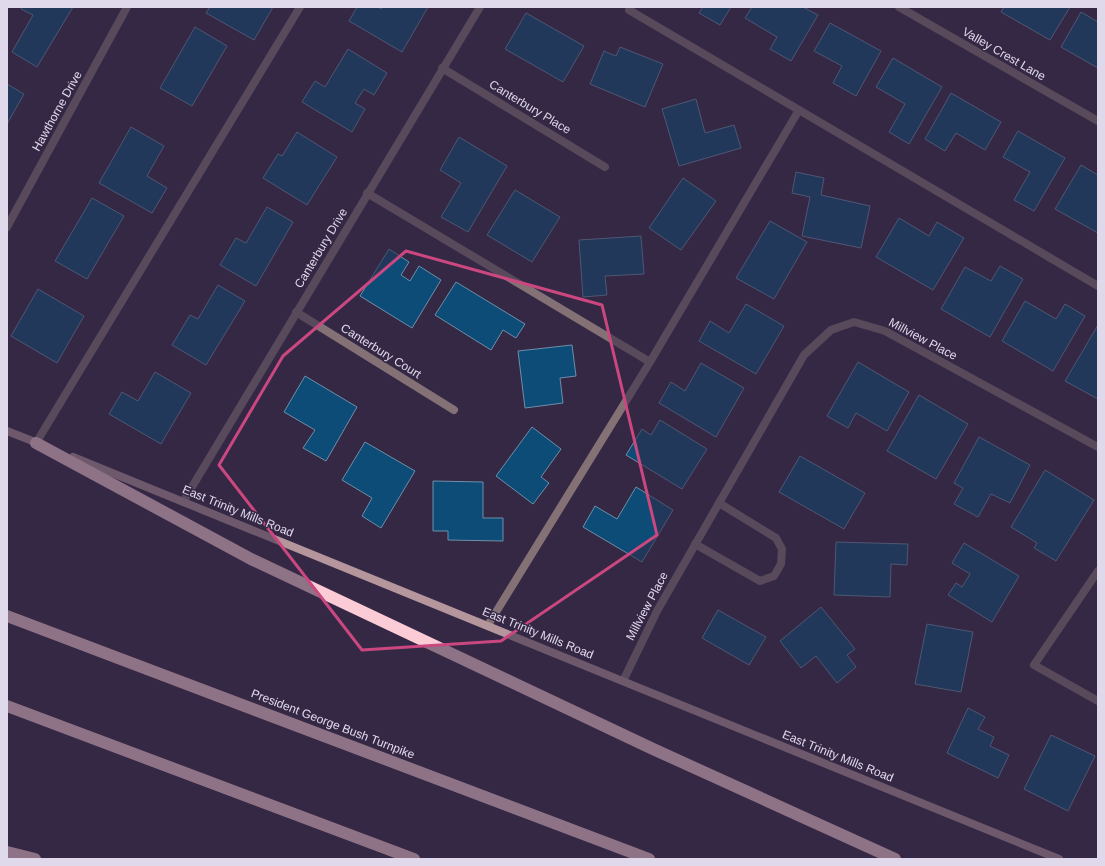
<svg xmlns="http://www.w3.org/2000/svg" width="1105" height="866" font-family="Arial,sans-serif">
<rect width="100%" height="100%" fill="#352845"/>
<g fill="#0d4c76" stroke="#6e8ea9">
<polygon points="22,7 73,7 37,67 12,52 33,15 21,9"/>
<polygon points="210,7 273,7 254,40 206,13"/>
<polygon points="357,7 378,7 381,9 382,7 428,7 402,52 349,21"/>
<polygon points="703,7 731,7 720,25 699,13"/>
<polygon points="752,7 803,7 818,15 791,61 770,49 777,37 745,18"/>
<polygon points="1004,7 1070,7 1050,40 1001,12"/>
<polygon points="1081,12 1098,22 1098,68 1061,47"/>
<polygon points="526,13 584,46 563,82 505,49"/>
<polygon points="830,23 881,51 856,96 833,83 842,66 814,51"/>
<polygon points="195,27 227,46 192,106 160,88"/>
<polygon points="620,47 663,64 645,107 590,84 604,51 616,56"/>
<polygon points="348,49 387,73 374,95 364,89 355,103 365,109 352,132 302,102 315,81 325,87"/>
<polygon points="893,58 942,87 909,144 889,132 905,104 876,87"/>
<polygon points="7,84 24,94 7,124"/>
<polygon points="951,93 1001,122 985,150 956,133 945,151 925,139"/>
<polygon points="696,99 705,133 734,125 741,148 679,166 662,109"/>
<polygon points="131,127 164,146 147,176 167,188 152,213 99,183"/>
<polygon points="1018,131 1065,158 1034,211 1014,200 1030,172 1003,157"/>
<polygon points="297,132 337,157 307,205 263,178 278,154 282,156"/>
<polygon points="459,137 507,166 468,232 441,217 461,183 440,170"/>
<polygon points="1081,165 1098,175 1098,233 1055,209"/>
<polygon points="796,172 824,178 821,195 870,206 861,248 802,236 810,197 792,193"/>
<polygon points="683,178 716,201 681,250 649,228"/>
<polygon points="515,190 560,217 532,262 487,235"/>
<polygon points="92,198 124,216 87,279 55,261"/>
<polygon points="267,207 293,222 256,286 220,265 236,238 246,243"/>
<polygon points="899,218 929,236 937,222 964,238 933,290 876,257"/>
<polygon points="770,221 807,242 774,299 736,278"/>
<polygon points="641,236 644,274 605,276 607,295 583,297 579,240"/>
<polygon points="389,249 409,262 401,275 410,281 419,266 441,280 412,328 360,296"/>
<polygon points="1000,266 1023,279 990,337 941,309 965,267 991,281"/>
<polygon points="456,282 525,324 516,338 503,330 491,350 435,315"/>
<polygon points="218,285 245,301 206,365 172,345 190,315 198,319"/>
<polygon points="38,289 84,316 57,363 11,336"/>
<polygon points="1025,301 1056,319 1065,304 1085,316 1053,371 1002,341"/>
<polygon points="746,304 784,326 756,374 699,341 710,321 729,333"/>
<polygon points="1098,325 1098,399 1065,381"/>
<polygon points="572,345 576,376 560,378 563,403 525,408 518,351"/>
<polygon points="858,362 909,392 887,431 856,413 848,428 827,416"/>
<polygon points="701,363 744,388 716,437 659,403 671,382 685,391"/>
<polygon points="155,372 191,393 161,444 109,414 122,392 138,401"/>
<polygon points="305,376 357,407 326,461 303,448 315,430 284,412"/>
<polygon points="919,395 968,424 936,479 887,451"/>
<polygon points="660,420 707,449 682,489 626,455 642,429 651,435"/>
<polygon points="532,427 561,449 541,477 549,483 533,504 496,476"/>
<polygon points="979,437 1030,465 1010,503 991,494 978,517 954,504 963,488 954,483"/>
<polygon points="365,442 415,471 381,528 362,516 372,498 342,480"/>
<polygon points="800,456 865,493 844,529 779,492"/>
<polygon points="1045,470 1094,500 1056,561 1034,548 1037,543 1011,527"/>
<polygon points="433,481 483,482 483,518 503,518 503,541 448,540 448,531 433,531"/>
<polygon points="636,487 673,510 642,562 583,527 595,506 617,519"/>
<polygon points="836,542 908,544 907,565 891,564 890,597 834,595"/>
<polygon points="964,543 1019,576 992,622 948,595 956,583 962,587 970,574 952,563"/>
<polygon points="821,607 855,649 847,655 856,667 837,683 816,656 801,668 780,641"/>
<polygon points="718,610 766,637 749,665 702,638"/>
<polygon points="927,624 973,632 961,692 915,684"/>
<polygon points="968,708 985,717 978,729 994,737 990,746 1009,755 998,778 947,753"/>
<polygon points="1051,735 1095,756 1068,811 1024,789"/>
</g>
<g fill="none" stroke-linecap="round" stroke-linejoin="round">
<g stroke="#847175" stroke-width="8">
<polyline points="631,7 629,10 799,110"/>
<polyline points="367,193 650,362"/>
<polyline points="36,443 300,7"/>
<polyline points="488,625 650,362 799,110 1098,286"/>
</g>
<g stroke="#847175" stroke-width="8">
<polyline points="899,7 1098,121"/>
<polyline points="442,68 605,167"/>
<polyline points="7,227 127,7"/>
<polyline points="296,312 454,410"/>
<polyline points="183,502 480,7"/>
<polyline points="695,544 760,581 774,576 781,564 782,549 776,538 719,503"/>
<polyline points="1098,571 1034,665 1098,701"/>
<polyline points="623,681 657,611 804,355 831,330 854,322 885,331 1098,447"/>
</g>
<g stroke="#b4969c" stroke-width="8">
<polyline points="7,431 40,444"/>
<polyline points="73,457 1059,859"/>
</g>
<g stroke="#fbccd6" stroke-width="12">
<polyline points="36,443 251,559 653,749 895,859"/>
<polyline points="7,616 649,859"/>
<polyline points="7,706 414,859"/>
<polyline points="7,852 35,859"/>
</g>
</g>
<path d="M0 0H1105V866H0ZM406 251 602 305 657 535 501 641 362 650 219 465 283 356Z" fill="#352845" fill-opacity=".55" fill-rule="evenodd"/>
<path fill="none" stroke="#ca487f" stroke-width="3" stroke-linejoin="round" d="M406 251 602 305 657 535 501 641 362 650 219 465 283 356Z"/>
<g text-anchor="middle" stroke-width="3" stroke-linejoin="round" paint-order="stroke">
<g font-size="12" fill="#e0d8eb" stroke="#352845">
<text transform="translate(1004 54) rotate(30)" y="4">Valley Crest Lane</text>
<text transform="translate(530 107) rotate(31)" y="4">Canterbury Place</text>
<text transform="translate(57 111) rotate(-61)" y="4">Hawthorne Drive</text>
<text transform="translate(321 248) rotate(-59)" y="4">Canterbury Drive</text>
<text transform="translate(923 339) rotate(28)" y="4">Millview Place</text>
<text transform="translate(381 351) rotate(32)" y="4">Canterbury Court</text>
<text transform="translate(238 511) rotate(22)" y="4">East Trinity Mills Road</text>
<text transform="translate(647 606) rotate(-62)" y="4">Millview Place</text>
<text transform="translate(538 633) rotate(22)" y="4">East Trinity Mills Road</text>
<text transform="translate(333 724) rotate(21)" y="4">President George Bush Turnpike</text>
<text transform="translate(838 756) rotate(22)" y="4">East Trinity Mills Road</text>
</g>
</g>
<rect width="1105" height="866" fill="none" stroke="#e0d8eb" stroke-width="16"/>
</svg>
